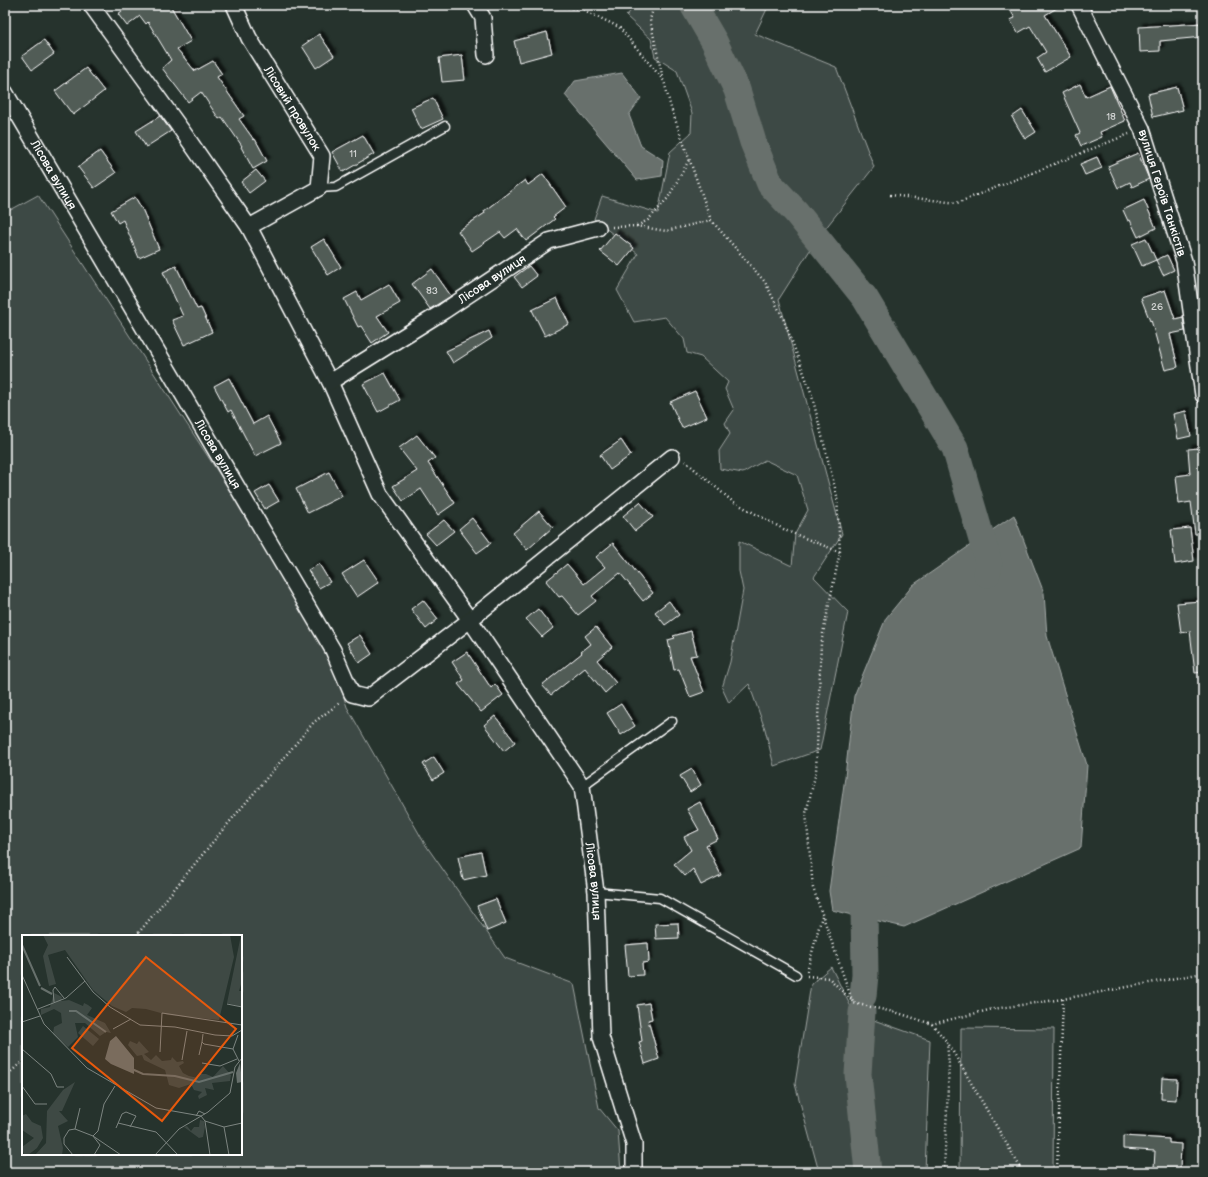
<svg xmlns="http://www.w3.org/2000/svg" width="1208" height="1177" font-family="'Balsamiq Sans',sans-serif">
<defs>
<filter id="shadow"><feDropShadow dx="3.5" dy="-3.5" stdDeviation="1" flood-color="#0009"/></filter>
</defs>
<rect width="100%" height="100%" fill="#26332d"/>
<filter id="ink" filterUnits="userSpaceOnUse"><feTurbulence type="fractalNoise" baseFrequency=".025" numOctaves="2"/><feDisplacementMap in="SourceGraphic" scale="8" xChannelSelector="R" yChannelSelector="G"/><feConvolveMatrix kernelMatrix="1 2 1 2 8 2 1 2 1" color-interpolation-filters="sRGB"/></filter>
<g filter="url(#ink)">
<g fill="#3e4944" stroke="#9ea4a2" fill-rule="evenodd">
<polygon points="636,5 722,5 767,9 755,34 836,67 874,167 817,239 779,299 842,534 814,577 848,612 820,750 774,766 765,729 749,684 729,703 722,688 730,662 743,590 739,571 739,541 792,566 795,534 808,510 797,475 765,460 743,473 720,469 719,451 730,434 725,423 734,410 725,389 728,382 701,357 687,353 684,339 665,317 634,322 617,290 638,254 594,219 602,196 658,213 670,152 691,133 692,113 677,71 655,57 651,39 626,16"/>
<path d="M38 195 324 635 347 707 425 844 505 958 574 984 599 1108 618 1131 621 1172H5V213ZM23 936H241V1154H23Z"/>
<polygon points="831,967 854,1013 930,1040 925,1172 819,1172 795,1084 811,984"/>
<polygon points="961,1028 1054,1029 1053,1172 960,1172"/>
</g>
<g fill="#67706c" stroke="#a4a9a7">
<polygon points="622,73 641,98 629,115 641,146 663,160 662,176 637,180 565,95 575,81"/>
<polygon points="1014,515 1044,593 1047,636 1087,765 1081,848 904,927 832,910 829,891 845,777 854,696 886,618 913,585"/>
</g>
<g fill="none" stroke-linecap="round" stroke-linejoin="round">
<g stroke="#67706c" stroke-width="27">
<polyline points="693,5 714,41 737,90 753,142 770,184 796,212 865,298 955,448 989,564 987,574"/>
<polyline points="863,996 865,975 864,907 884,890"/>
<polyline points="862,1012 858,1074 868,1172"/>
</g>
</g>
<g fill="#515c57" stroke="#fff" filter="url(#shadow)">
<polygon points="130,5 170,5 191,41 177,49 195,71 213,61 222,74 217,77 244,116 239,119 254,140 255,139 267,161 253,169 241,147 242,146 222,117 219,119 201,92 188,102 162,68 171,60 148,22 146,24 140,16 127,26 118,14"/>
<polygon points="1007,5 1062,5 1045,15 1071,57 1045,72 1037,58 1046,52 1030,26 1018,33 1010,20 1015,18"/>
<polygon points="1203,23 1203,37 1160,41 1160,51 1140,52 1139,27"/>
<polygon points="547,32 552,53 519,62 514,41"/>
<polygon points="319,34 334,56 316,68 302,46"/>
<polygon points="44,40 54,54 32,70 22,56"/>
<polygon points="462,55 465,80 442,82 439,58"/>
<polygon points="86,68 104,91 73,115 55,91"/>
<polygon points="1080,84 1086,97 1110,86 1125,121 1100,132 1102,137 1081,146 1076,135 1080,133 1062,93"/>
<polygon points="1177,87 1183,110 1153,117 1148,94"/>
<polygon points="433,98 443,119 421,129 411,108"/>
<polygon points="1022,110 1036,132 1025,139 1012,117"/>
<polygon points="160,116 171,131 146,147 136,131"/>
<polygon points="363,135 374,154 343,172 332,152"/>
<polygon points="100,151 116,173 94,188 78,167"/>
<polygon points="1138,153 1149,179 1132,187 1130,182 1118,188 1108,166"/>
<polygon points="1097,157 1102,168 1085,175 1080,164"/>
<polygon points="256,170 265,181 249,193 241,182"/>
<polygon points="543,174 566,207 553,217 555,219 526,241 517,229 505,238 500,232 472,251 458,231 485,213 484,211 525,180 528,185"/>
<polygon points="135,197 143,211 159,249 139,258 123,220 118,223 111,211"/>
<polygon points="1144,200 1156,228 1138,237 1130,220 1128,221 1123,210"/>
<polygon points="615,233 634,248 619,266 600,251"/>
<polygon points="1146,238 1156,260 1142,266 1132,244"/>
<polygon points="324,239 341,267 328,275 311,247"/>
<polygon points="1167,255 1174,270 1163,275 1156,260"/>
<polygon points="176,266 197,309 201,308 212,332 184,345 172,320 183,316 163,272"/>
<polygon points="529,266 537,276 522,287 514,277"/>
<polygon points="432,269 451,296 430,309 412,284"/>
<polygon points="389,284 400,303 377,316 388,332 372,343 361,326 358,327 344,299 357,292 361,300"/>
<polygon points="1165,290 1175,319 1183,317 1185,331 1170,334 1178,367 1165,370 1151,320 1150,321 1141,298"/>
<polygon points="557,298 569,324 545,336 532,310"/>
<polygon points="489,331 492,338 453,363 446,351"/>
<polygon points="385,373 400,400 378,412 363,384"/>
<polygon points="229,378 253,424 267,416 281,443 255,456 231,410 228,412 214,386"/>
<polygon points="695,391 707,417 682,428 670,402"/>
<polygon points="1186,411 1191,436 1178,439 1173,414"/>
<polygon points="417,435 435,458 428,463 455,503 438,515 421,489 403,501 393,486 417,471 399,448"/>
<polygon points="621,440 631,455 610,470 600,455"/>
<polygon points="1199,448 1203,487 1203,534 1195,534 1191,502 1179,504 1176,476 1190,474 1188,449"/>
<polygon points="329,472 342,496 308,513 296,489"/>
<polygon points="269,485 279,501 265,509 255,493"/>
<polygon points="640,502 653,517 635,531 623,516"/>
<polygon points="539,511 553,527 527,550 513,533"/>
<polygon points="472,518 491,543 477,553 459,529"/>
<polygon points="444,520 454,531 436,545 426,534"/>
<polygon points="1190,528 1194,561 1175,564 1171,530"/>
<polygon points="613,543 653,593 643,601 620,573 592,596 596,601 578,615 562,596 559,597 546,581 567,564 584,584 605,567 596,557"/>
<polygon points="364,560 379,582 357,597 342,574"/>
<polygon points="319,564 330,582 319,588 308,570"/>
<polygon points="423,600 438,619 426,629 411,609"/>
<polygon points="669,601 679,615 665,625 655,612"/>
<polygon points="1200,601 1203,627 1203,672 1195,673 1190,631 1181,633 1177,603"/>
<polygon points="538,609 553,628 542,637 526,619"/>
<polygon points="596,627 612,647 597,660 616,683 605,693 585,668 551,695 542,685 582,653 581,652 591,644 585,636"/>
<polygon points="691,631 697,655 690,656 704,692 690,697 679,669 674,670 668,640 675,638 673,636"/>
<polygon points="360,635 372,654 359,663 347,643"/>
<polygon points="467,652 491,688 495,684 503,695 481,712 458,684 464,680 452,662"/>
<polygon points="621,704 635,726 621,735 607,713"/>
<polygon points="495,716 515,742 504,751 484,725"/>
<polygon points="434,757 444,773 433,780 423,764"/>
<polygon points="692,769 701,785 690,792 680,776"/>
<polygon points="700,802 718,839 706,845 721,875 701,885 693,869 685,876 674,864 691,850 684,837 699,830 687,809"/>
<polygon points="481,852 486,875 463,880 458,857"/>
<polygon points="496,899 506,923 487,931 477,906"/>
<polygon points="678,923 679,938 656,939 655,924"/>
<polygon points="648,943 649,962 642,963 643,975 628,976 625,945"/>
<polygon points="649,1003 652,1019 648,1020 659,1059 645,1064 639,1042 642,1041 637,1005"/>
<polygon points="1162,1078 1177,1079 1176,1100 1161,1099"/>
<polygon points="1123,1136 1169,1139 1169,1143 1181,1144 1180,1169 1154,1168 1155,1151 1123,1149"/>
</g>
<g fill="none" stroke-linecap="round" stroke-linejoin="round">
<defs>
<g id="service">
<polyline points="319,188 336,187 445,126"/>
<polyline points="582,786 672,721"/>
<polyline points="596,892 660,898 796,975"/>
</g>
<g id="minor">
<path id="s1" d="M91 5 183 132 249 227 330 382 380 494 470 620 582 786 596 892 601 1037 634 1144V1172"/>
<path id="s2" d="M234 5 249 38 322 156 319 188 249 227"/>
<polyline points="475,5 483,18 486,55"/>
<path id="s3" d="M1079 5 1142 129 1184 261 1203 395"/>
<path id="s4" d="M5 92 333 650 352 694 368 698 470 620 672 457"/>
<path id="s5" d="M330 382 444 311 549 241 598 228"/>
</g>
</defs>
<use href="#service" stroke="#fff" stroke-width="11"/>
<use href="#minor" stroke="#fff" stroke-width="18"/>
<g stroke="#fff" stroke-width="2.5" stroke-dasharray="1 3" stroke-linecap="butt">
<polyline points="548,5 581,9 619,27 664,81 671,108 711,220 765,282 783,318 811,392 837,496 840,552 821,643 816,772 806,813 813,888 853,1003 898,1013 932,1024 993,1009 1063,999"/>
<polyline points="654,5 650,20 663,79"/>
<polyline points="890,195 957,203 1129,134"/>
<polyline points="637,226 648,220 668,198 689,160"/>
<polyline points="612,227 636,226 666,231 711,220"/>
<polyline points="685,461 732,501 787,531 840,552"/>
<polyline points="136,936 216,838 314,722 341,702"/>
<polyline points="807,971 822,916"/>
<polyline points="807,976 829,978 852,1001"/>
<polyline points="932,1024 947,1042 949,1065 944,1172"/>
<polyline points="949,1045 1023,1172"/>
<polyline points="5,1077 23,1061"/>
<polyline points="1057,1172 1063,999 1203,973"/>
</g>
<use href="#service" stroke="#26332d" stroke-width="8"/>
<use href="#minor" stroke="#26332d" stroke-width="15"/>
</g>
</g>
<g text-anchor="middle" stroke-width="3" stroke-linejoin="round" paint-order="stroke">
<g font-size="10" fill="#d4d6d5">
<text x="1111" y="120">18</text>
<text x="353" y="157">11</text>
<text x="432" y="294">83</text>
<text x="1157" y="310">26</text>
</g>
<g font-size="12" fill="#fff" stroke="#26332d">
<text dy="4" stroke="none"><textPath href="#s2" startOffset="119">Лісовий провулок</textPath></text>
<text dy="4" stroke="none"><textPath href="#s4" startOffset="96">Лісова вулиця</textPath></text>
<text dy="4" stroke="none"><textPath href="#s3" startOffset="206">вулиця Героїв Танкістів</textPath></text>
<text dy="4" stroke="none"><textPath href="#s5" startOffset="192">Лісова вулиця</textPath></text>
<text dy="4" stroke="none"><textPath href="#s4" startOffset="420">Лісова вулиця</textPath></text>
<text dy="4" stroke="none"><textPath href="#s1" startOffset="1021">Лісова вулиця</textPath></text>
</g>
</g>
<g transform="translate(22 935)">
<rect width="220" height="220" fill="#26332d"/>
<path d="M21 0H208L212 22 197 85 146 80 124 74 110 73 104 77 90 71 71 55 43 15 26 20 34 49 27 51 21 21 26 10ZM219 0 220 46 217 56H220V72L205 68ZM32 58 40 62 39 66 47 65 61 71 62 68 66 70 70 73 65 80 83 88 89 98 84 97 78 101 63 88H53L56 102 46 112 31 99 32 92 40 88 39 78 32 74 19 80V74L28 72ZM61 91 77 104 71 111 56 98ZM108 106 115 109 117 106 127 117 122 119 129 125 134 120 140 126 149 125 150 122 155 127 161 126 162 128 157 131 161 138 167 141 176 143 178 139H184L191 142 201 131 209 140 208 146 190 148 192 155 183 153 185 160 177 164 176 161 180 157 172 155 169 149 157 153 147 150 143 135 122 125 120 120 115 121 106 110ZM53 147 40 176H37L46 186 36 191 41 213 40 220H13L24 208 25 176 41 155ZM4 179 10 187 19 191 21 203 15 213 6 220H2L0 212 12 203 0 195V181ZM178 185 182 186 183 192 181 202 177 203 162 192 165 191 169 196 172 192H177Z" fill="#3e4944"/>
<path d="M94 101 112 123V139L89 129 83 124 88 106ZM218 128 220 147 215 148 214 138Z" fill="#67706c"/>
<path fill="none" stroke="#67706c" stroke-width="2" d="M0 10 18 51M19 53 30 59M47 76H54L84 97M110 134 121 139 153 141 177 147 211 137"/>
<path fill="none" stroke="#7d8581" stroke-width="1" d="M45 22 71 57 88 72 118 90 153 92 193 100 210 101 220 95M0 40 22 89 65 133 134 173 179 181 183 186 202 192 220 188M32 67 31 55 33 52 42 63M205 69 220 72M16 74 44 63 63 46M0 87 18 81M91 94 109 84M181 99 180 107 182 109 211 114 217 126M0 114 29 139 35 152H42M211 114 216 100M138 117 140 78 220 90M177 120 180 107M160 125 165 96M180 128 198 131 215 124M0 151 13 169H25M174 181 177 176 183 179M183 186 188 220M96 188 134 197 156 220M202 192 207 220M94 193 100 179 104 177 114 181 108 192M53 194 58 173M51 220 42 209V203L47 195 53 194 71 201 99 220M72 220 78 210 71 201 76 196 82 169 93 151M133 220 157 194 186 177 208 158 213 132 220 123"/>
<path fill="#e8590c" fill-opacity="0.15" stroke="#e8590c" stroke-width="2" d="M124 22 214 94 140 186 50 113Z"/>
<rect width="220" height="220" fill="none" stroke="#fff" stroke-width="2"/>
</g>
<rect width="1208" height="1177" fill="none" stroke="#26332d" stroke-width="20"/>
<rect x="10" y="10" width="1188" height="1157" fill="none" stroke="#fff" stroke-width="1.5" filter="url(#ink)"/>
</svg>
